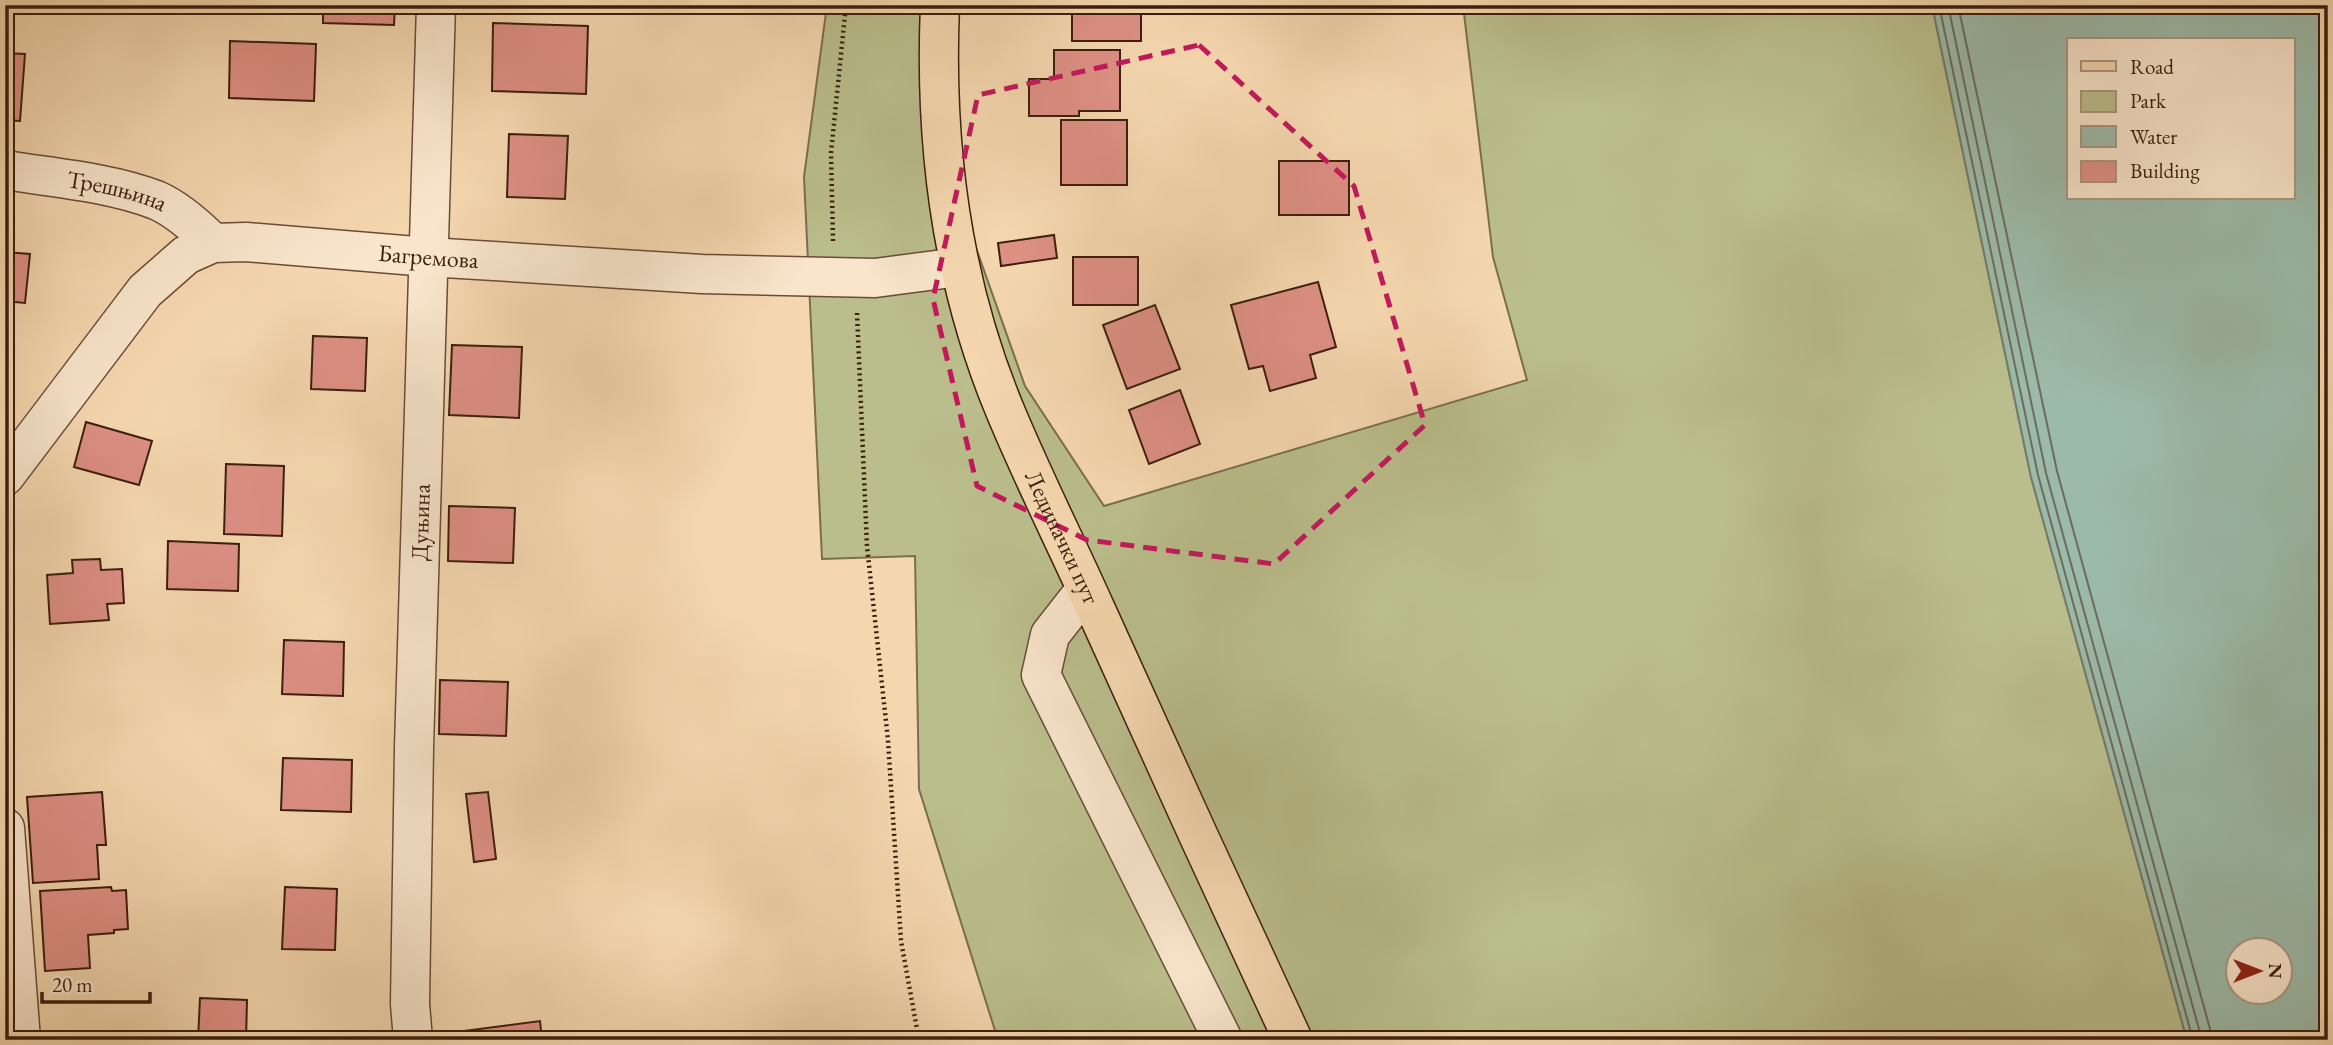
<svg xmlns="http://www.w3.org/2000/svg" width="2333" height="1045" font-family="'EB Garamond',serif">
<rect width="100%" height="100%" fill="#f5d7af"/>
<filter id="stains"><feTurbulence type="fractalNoise" baseFrequency=".00286" numOctaves="4"/><feColorMatrix values="0 0 0 0 .2 0 0 0 0 .09 0 0 0 0 .02 0 0 0 .5 -.17"/></filter>
<radialGradient id="worn" r=".72"><stop offset=".6" stop-color="#630" stop-opacity="0"/><stop offset="1" stop-color="#630" stop-opacity=".3"/></radialGradient>
<polygon fill="#babe8c" stroke="#7b6e4c" stroke-width="2" points="827,5 953,5 959,200 1025,386 1104,506 1527,380 1493,257 1463,5 1932,5 2031,477 2187,1040 998,1040 919,789 915,556 822,559 804,177"/>
<path fill="#9cbaa9" stroke="#767c6b" stroke-width="2" fill-rule="evenodd" d="M1932 5H2328V1040H2187L2031 477ZM2069 40H2293V198H2069ZM2238 950H2280V992H2238Z"/>
<g fill="none" stroke-linecap="round" stroke-linejoin="round">
<g stroke="#6c6c5b" stroke-width="2">
<polyline points="1939,5 2038,475 2193,1040"/>
<polyline points="1948,5 2046,473 2202,1040"/>
<polyline points="1958,5 2057,471 2213,1040"/>
</g>
</g>
<g fill="#de9085" stroke="#3c1e0d" stroke-width="2">
<polygon points="323,5 395,5 394,25 323,23"/>
<polygon points="482,5 572,5 572,9"/>
<rect x="1072" y="5" width="69" height="36"/>
<polygon points="493,23 588,26 586,94 492,91"/>
<polygon points="230,41 316,44 314,101 229,98"/>
<polygon points="1054,50 1120,50 1120,111 1079,111 1079,116 1029,116 1029,79 1054,79"/>
<polygon points="5,53 25,54 20,121 5,120"/>
<rect x="1061" y="120" width="66" height="65"/>
<polygon points="509,134 568,136 565,199 507,197"/>
<rect x="1279" y="161" width="70" height="54"/>
<polygon points="1054,235 1057,258 1001,266 998,243"/>
<polygon points="5,252 30,254 25,303 5,301"/>
<rect x="1073" y="257" width="65" height="48"/>
<polygon points="1318,282 1336,347 1310,355 1316,378 1270,391 1263,366 1249,369 1231,305"/>
<polygon points="1155,305 1180,369 1127,389 1103,325"/>
<polygon points="313,336 367,338 365,391 311,389"/>
<polygon points="452,345 522,347 519,418 449,415"/>
<polygon points="1180,390 1200,444 1149,464 1129,410"/>
<polygon points="86,422 152,441 139,485 74,467"/>
<polygon points="226,464 284,466 282,536 224,534"/>
<polygon points="449,506 515,508 513,563 448,561"/>
<polygon points="168,541 239,544 238,591 167,589"/>
<polygon points="100,559 101,570 122,569 124,603 107,604 109,620 50,624 47,575 73,573 72,560"/>
<polygon points="284,640 344,642 343,696 282,694"/>
<polygon points="440,680 508,682 506,736 439,734"/>
<polygon points="283,758 352,760 351,812 281,810"/>
<polygon points="102,792 106,845 97,845 99,879 33,883 27,797"/>
<polygon points="488,792 496,859 474,862 466,794"/>
<polygon points="111,887 112,891 126,890 128,929 114,930 114,933 88,935 90,968 45,971 40,891"/>
<polygon points="285,887 337,889 335,950 282,949"/>
<polygon points="200,998 247,1000 246,1040 198,1040"/>
<polygon points="540,1021 542,1040 449,1040 448,1033"/>
</g>
<g fill="none" stroke-linecap="round" stroke-linejoin="round">
<defs>
<g id="minor">
<path id="s1" d="M5 170C54 178 109 182 156 200 177 209 197 227 213 243"/>
<path id="s2" d="M5 476 145 291 186 255 213 243 246 242 428 257 702 274 875 278 959 267"/>
<polyline points="1086,589 1050,635 1041,675 1223,1040"/>
<polyline points="5,828 21,1040"/>
<path id="s3" d="M413 1040 410 1004 414 748 436 5"/>
</g>
<g id="major">
<path id="s4" d="M940 5C934 143 951 280 1004 408 1032 476 1066 543 1096 610 1161 754 1226 897 1293 1040"/>
</g>
</defs>
<use href="#minor" stroke="#6a4c36" stroke-width="41"/>
<use href="#major" stroke="#3c1e0d" stroke-width="41"/>
<g stroke="#3c1e0d" stroke-width="4.5" stroke-dasharray="2 3.5" stroke-linecap="butt">
<polyline points="833,241 831,153 846,5"/>
<polyline points="857,313 867,546 888,740 901,941 919,1040"/>
</g>
<use href="#minor" stroke="#f8e5cb" stroke-width="38"/>
<use href="#major" stroke="#f5d7af" stroke-width="38"/>
</g>
<path fill="none" stroke="#c2185b" stroke-width="5" stroke-dasharray="14 9" stroke-linejoin="round" d="M1199 45 1354 186 1425 425 1274 564 1087 540 977 486 933 299 978 95Z"/>
<g text-anchor="middle" stroke-width="5" stroke-linejoin="round" paint-order="stroke">
<g font-size="24" fill="#3c1e0d" stroke="#f8e5cb">
<text dy="8" stroke="none"><textPath href="#s1" startOffset="114">Трешњина</textPath></text>
<text dy="8" stroke="none"><textPath href="#s2" startOffset="532">Багремова</textPath></text>
<text dy="8" stroke="none"><textPath href="#s3" startOffset="518">Дуњина</textPath></text>
<text dy="8" stroke="none"><textPath href="#s4" startOffset="553">Лединачки пут</textPath></text>
</g>
</g>
<rect width="2333" height="1045" fill="none" stroke="#f5d7af" stroke-width="28"/>
<rect x="7" y="7" width="2319" height="1031" fill="none" stroke="#3c1e0d" stroke-width="3.5"/>
<rect x="14" y="14" width="2305" height="1017" fill="none" stroke="#3c1e0d" stroke-width="2"/>
<rect x="2067" y="38" width="228" height="161" fill="#f8e5cb" stroke="#ad957f" stroke-width="2"/>
<rect x="2081" y="61" width="35" height="10" fill="#f5d7af" stroke="#ad957f" stroke-width="2"/>
<text x="2130" y="74" font-size="21" fill="#3c1e0d">Road</text>
<rect x="2081" y="91" width="35" height="21" fill="#babe8c" stroke="#ad957f" stroke-width="2"/>
<text x="2130" y="108" font-size="21" fill="#3c1e0d">Park</text>
<rect x="2081" y="126" width="35" height="21" fill="#9cbaa9" stroke="#ad957f" stroke-width="2"/>
<text x="2130" y="144" font-size="21" fill="#3c1e0d">Water</text>
<rect x="2081" y="161" width="35" height="21" fill="#de9085" stroke="#ad957f" stroke-width="2"/>
<text x="2130" y="178" font-size="21" fill="#3c1e0d">Building</text>
<g transform="translate(2259 971) rotate(90)"><circle r="33" fill="#f8e5cb" stroke="#ad957f" stroke-width="2"/>
<path d="M0-5L12 26L0 18L-12 26Z" fill="#8f2418"/>
<text y="-10" font-size="19" font-weight="bold" text-anchor="middle" fill="#3c1e0d">N</text>
</g>
<path d="M42 992v10h108v-10" fill="none" stroke="#3c1e0d" stroke-width="3.5"/>
<text x="52" y="992" font-size="21" fill="#3c1e0d" stroke="#f8e5cb" stroke-width="5" paint-order="stroke">20 m</text>
<rect width="100%" height="100%" filter="url(#stains)"/>
<rect width="100%" height="100%" fill="url(#worn)"/>
</svg>
